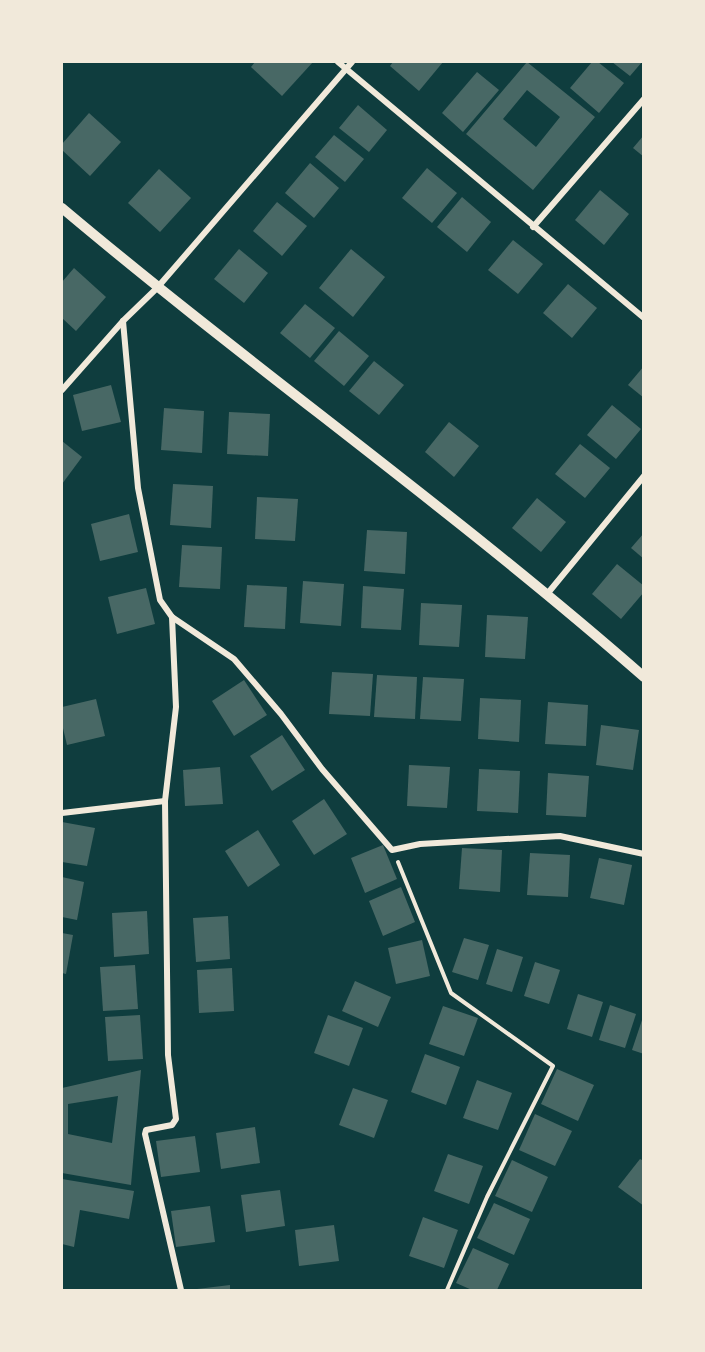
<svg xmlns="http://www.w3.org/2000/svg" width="705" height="1352" font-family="'Source Sans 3',sans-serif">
<rect width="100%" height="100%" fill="#0f3d3e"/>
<g fill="#486865" fill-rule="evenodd">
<polygon points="255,62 313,62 282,96 251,67"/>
<polygon points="393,62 443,62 419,91 390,66"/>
<path d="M527 62 595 117 533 190 466 134ZM527 90 560 117 536 147 503 119Z"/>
<polygon points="592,62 598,62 624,83 599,113 570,88"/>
<polygon points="612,62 642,62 630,76"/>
<polygon points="477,72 499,90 463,132 442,113"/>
<polygon points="358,105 387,130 369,152 339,128"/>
<polygon points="89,113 121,142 90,176 62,150 62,144"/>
<polygon points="334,135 364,159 345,182 315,157"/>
<polygon points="644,135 644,157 633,148"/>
<polygon points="310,163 339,188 314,218 285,193"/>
<polygon points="427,168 457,193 432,223 402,198"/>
<polygon points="159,169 191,198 160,232 128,203"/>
<polygon points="600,190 629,214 604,245 575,220"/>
<polygon points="462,197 491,222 467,252 437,227"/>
<polygon points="277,202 307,226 282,256 253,231"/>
<polygon points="513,240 543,264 518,294 488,270"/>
<polygon points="239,249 268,273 244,303 214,279"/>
<polygon points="351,249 385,277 353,317 319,288"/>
<polygon points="74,268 106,297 76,331 62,318 62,282"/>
<polygon points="568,284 597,308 572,338 543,313"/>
<polygon points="305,304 335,328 310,358 280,333"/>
<polygon points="339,331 369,356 344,386 314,361"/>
<polygon points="374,361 404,385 379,415 349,391"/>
<polygon points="644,366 644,398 628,385"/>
<polygon points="111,385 121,422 82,431 73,395"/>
<polygon points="612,405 641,429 616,459 587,435"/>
<polygon points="164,408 204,411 202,453 161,450"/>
<polygon points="229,412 270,414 268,456 227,454"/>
<polygon points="449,422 479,446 454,477 425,452"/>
<polygon points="62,441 82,457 62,484"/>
<polygon points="580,444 610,468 585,498 555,474"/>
<polygon points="173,484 213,486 211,528 170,525"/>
<polygon points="257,497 298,499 295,541 255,539"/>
<polygon points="537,498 566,522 541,552 512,528"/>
<polygon points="129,514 138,552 100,561 91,524"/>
<polygon points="367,530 407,532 405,574 364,571"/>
<polygon points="644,533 644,559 631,548"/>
<polygon points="182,545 222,547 220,589 179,587"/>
<polygon points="617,564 644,586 644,592 621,619 592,594"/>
<polygon points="303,581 344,584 341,626 300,623"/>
<polygon points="247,585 287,587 285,629 244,627"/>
<polygon points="363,586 404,589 401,630 361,628"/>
<polygon points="146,588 155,624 117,634 108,597"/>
<polygon points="421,603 462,605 459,647 419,645"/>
<polygon points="487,615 528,617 525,659 485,657"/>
<polygon points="332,672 373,674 370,716 329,714"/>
<polygon points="377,675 417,677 415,719 374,717"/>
<polygon points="423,677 464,679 461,721 420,719"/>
<polygon points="244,680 267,715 234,736 212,701"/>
<polygon points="480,698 521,700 519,742 478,739"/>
<polygon points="96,699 105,736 67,745 62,724 62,707"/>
<polygon points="548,702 588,705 586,746 545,744"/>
<polygon points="601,725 639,730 633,770 596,765"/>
<polygon points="282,735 305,770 272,791 250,756"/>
<polygon points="409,765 450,767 447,808 407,806"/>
<polygon points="220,767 223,804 185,806 183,770"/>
<polygon points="479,769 520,771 518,813 477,811"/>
<polygon points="548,773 589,776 586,817 546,815"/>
<polygon points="324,799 347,834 314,855 292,821"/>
<polygon points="62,822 95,828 87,866 62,862"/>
<polygon points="258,830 280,865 248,887 225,851"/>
<polygon points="383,845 397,879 365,893 351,858"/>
<polygon points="462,848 502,850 500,892 459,889"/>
<polygon points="530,853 570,855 568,897 527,895"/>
<polygon points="599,858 632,865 624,905 590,898"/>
<polygon points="62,877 84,882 77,920 62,917"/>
<polygon points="401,887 415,922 383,936 369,901"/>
<polygon points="147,911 149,954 114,957 112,913"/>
<polygon points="228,916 230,959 196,962 193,918"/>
<polygon points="62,933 73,935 66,974 62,973"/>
<polygon points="464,938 489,945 478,980 452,972"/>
<polygon points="422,940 430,976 396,984 388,948"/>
<polygon points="497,949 523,957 512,992 486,984"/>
<polygon points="535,962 560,970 549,1004 524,996"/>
<polygon points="135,965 138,1009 103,1011 100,967"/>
<polygon points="232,968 234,1011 199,1013 197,970"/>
<polygon points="355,981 391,997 378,1027 342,1011"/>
<polygon points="578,994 603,1002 592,1037 567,1029"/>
<polygon points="610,1005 636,1014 625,1048 599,1040"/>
<polygon points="443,1006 478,1018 464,1056 429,1044"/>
<polygon points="644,1014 644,1054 632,1050"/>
<polygon points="140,1015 143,1059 108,1061 105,1017"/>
<polygon points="328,1015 363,1028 349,1066 314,1053"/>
<polygon points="425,1054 460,1067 446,1105 411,1092"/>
<polygon points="557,1069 594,1085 578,1121 541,1104"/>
<path d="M141 1070 131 1185 62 1173V1088ZM118 1096 112 1143 68 1134V1104Z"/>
<polygon points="477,1080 512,1093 498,1130 463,1118"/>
<polygon points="353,1088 388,1100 374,1138 339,1125"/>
<polygon points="535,1114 572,1131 555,1166 519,1150"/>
<polygon points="255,1127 260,1163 221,1169 216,1133"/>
<polygon points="195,1136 200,1172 161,1177 156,1141"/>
<polygon points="448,1154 483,1166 469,1204 434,1191"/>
<polygon points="640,1159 644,1161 644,1206 618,1187"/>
<polygon points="512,1160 548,1177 532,1212 495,1196"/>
<polygon points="62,1179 134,1191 129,1219 80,1210 74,1247 62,1244"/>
<polygon points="280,1190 285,1226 246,1232 241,1195"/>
<polygon points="494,1203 530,1219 514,1255 477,1238"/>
<polygon points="210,1206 215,1242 176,1247 171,1211"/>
<polygon points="423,1217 458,1230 444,1268 409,1256"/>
<polygon points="334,1225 339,1261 299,1266 295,1230"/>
<polygon points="473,1248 509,1264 497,1290 472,1290 456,1283"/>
<polygon points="230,1285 230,1290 198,1290 197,1289"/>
</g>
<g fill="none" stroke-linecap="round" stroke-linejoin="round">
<polyline stroke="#f1e9da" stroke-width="4" points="398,862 451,993 553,1066 487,1197 447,1290"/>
<g stroke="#f1e9da" stroke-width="6">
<polyline points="338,62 644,318"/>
<polyline points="533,227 644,99"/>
<polyline points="123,321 138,488 160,600 172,617 234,659 281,714 322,769 392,850 420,844 560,836 644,854"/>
<polyline points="62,390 123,321 157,288 352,62"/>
<polyline points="548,593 644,476"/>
<polyline points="172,617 176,707 165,801 168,1055 176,1119 172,1125 146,1130 145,1134 181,1290"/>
<polyline points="62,813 165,801"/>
</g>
<path stroke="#f1e9da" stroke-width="10" d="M62 208C252 368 456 512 644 677"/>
</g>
<rect width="705" height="1352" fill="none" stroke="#f1e9da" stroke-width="126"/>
</svg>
